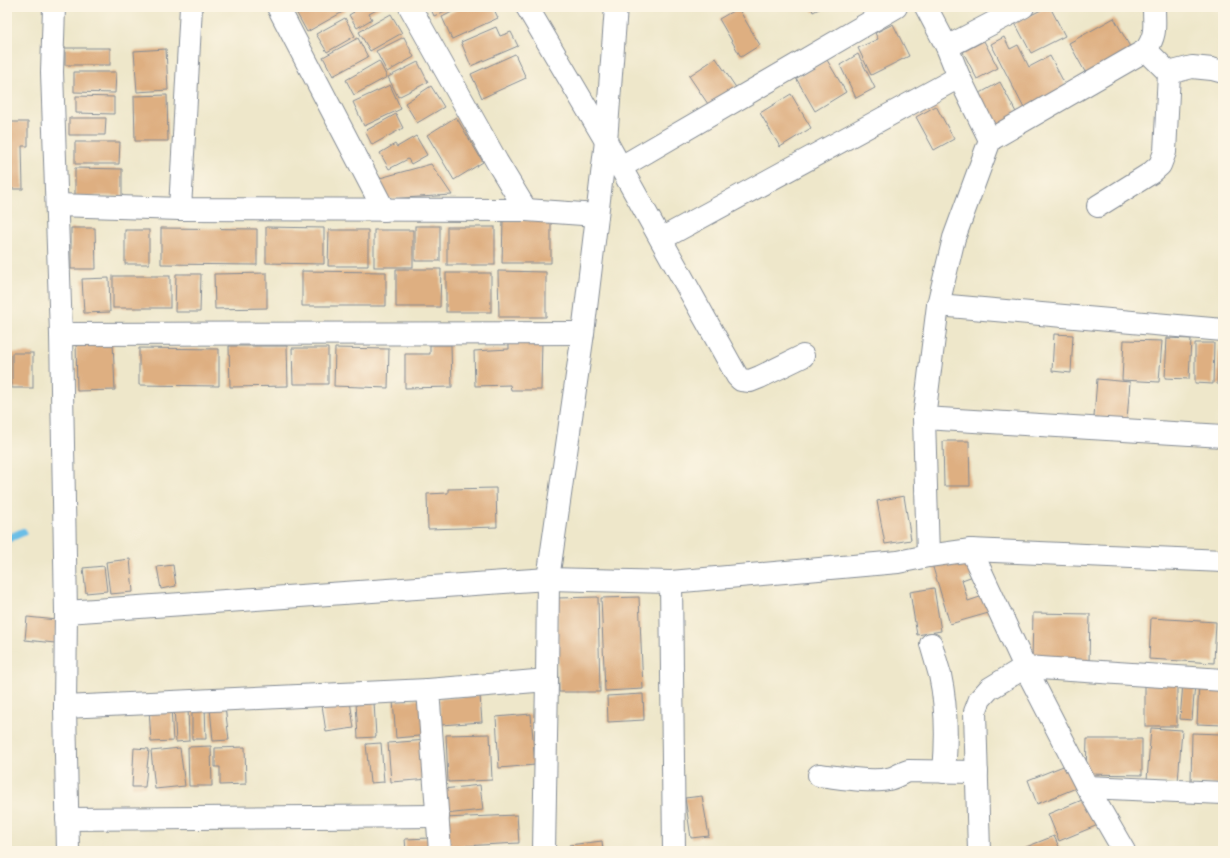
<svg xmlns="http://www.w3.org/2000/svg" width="1230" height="858" font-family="Delius,sans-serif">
<rect width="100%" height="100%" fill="#fcf5e5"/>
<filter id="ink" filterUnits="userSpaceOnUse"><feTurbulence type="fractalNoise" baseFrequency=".025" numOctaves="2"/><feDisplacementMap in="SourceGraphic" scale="8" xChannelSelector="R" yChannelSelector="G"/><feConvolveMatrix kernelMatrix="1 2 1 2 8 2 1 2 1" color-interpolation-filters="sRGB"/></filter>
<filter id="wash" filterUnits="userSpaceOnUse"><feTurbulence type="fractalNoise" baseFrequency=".012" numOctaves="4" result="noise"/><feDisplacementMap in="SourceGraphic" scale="16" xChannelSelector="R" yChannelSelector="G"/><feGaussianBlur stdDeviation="0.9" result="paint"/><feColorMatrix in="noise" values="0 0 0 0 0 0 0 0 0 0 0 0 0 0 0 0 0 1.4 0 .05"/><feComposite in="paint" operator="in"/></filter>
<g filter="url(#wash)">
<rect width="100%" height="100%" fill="#eee7ca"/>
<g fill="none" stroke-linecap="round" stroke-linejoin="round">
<polyline stroke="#6abee6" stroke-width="8" points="7,539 23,532"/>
</g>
<g id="blocks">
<g fill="#deaf81">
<polygon points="300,7 347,7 348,9 307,32 295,10"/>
<polygon points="351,7 382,7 369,14 372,19 357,28 349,15 354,12"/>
<polygon points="430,7 454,7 434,16"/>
<polygon points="462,7 493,7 498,18 452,39 442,17"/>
<polygon points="811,7 823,7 813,12"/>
<polygon points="1047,7 1050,7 1065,36 1031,53 1015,23"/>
<polygon points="738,8 760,45 741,57 719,19"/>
<polygon points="391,14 402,33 370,51 359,32"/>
<polygon points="345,18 355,36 327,52 316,34"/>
<polygon points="1114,18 1134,54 1089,79 1069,43"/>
<polygon points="893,24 909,56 871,75 858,48 878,39 875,33"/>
<polygon points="496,27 500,36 511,32 518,46 471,66 461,42"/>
<polygon points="404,37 414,57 387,72 376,51"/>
<polygon points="1004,37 1010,49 1018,45 1029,67 1050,56 1069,92 1027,114 991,44"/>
<polygon points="358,38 368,57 333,76 323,57"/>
<polygon points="984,41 998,68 977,79 963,52"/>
<rect x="65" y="48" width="45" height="17"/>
<polygon points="166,49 168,90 137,92 134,51"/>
<polygon points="515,54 526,78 482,98 471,74"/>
<polygon points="858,54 875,88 856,98 840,65"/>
<polygon points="716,58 737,89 710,107 689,76"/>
<polygon points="827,60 846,92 815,111 796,78"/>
<polygon points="379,61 387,77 354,95 346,80"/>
<polygon points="418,62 428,82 398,97 388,77"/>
<polygon points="74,72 116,72 115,93 74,92"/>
<polygon points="1000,82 1019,118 994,132 975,96"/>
<polygon points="390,85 401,109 364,126 353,102"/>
<polygon points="431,86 444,107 417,123 405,103"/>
<polygon points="791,94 811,128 780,147 760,113"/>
<polygon points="167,95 168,141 135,141 134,96"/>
<polygon points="76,96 114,97 114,114 76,113"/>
<polygon points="936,106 954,139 934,150 916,117"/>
<polygon points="396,114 403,128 372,145 365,131"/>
<polygon points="456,117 483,162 454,180 427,135"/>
<polygon points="69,118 106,118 105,135 69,135"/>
<polygon points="7,122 28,122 28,146 22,146 23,189 7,189"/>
<polygon points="416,136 427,155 411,164 408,159 389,169 380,153 395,144 397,147"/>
<polygon points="75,142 120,142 119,164 75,164"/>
<polygon points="431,164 452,195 387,199 380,178"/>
<polygon points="75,168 122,169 122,196 75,196"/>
<polygon points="503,220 551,220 551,263 502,263"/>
<rect x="415" y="226" width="25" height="35"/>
<polygon points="266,227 324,228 324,264 266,263"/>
<rect x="447" y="227" width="48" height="38"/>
<polygon points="71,228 95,228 96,269 71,269"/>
<polygon points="161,228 257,229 257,265 161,264"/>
<rect x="125" y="230" width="24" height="34"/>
<polygon points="329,230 368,230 368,266 328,266"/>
<rect x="374" y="230" width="39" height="37"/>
<polygon points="396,269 441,269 440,307 396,307"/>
<polygon points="302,271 386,272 386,306 302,306"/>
<polygon points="498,271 546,272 546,317 499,317"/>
<polygon points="267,273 267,308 215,309 214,274"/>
<rect x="446" y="273" width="45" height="39"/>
<polygon points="176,274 201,274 200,312 175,312"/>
<rect x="113" y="276" width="57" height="32"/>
<polygon points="109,278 110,312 84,313 82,279"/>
<polygon points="1054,334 1073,335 1071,373 1052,371"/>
<polygon points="1167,338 1191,339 1189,379 1165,378"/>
<polygon points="542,339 541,390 511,390 510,385 475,386 474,351 509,349 509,340"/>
<polygon points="1124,340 1162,341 1159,382 1122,380"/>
<polygon points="113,342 115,390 77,391 76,343"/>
<polygon points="1195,343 1214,343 1213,384 1195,383"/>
<polygon points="430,345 451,345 452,387 405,388 405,354 430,354"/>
<polygon points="229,346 287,346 288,386 230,387"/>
<polygon points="1219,346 1223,346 1223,384 1217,384"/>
<polygon points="139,348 219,349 219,386 139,385"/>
<polygon points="292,348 328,348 328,384 293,384"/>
<polygon points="335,348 389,349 388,388 334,386"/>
<rect x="12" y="353" width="21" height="35"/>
<polygon points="1097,379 1130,382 1127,420 1094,417"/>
<polygon points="943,441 969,441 970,486 944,486"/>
<polygon points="496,488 497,527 428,529 427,494 448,493 448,489"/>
<polygon points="904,496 911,540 885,544 877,501"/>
<polygon points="966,555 976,575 962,580 968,601 986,595 992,612 950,624 932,564"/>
<polygon points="130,559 133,592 110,594 106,562"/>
<polygon points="173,565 176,586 161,589 157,567"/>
<polygon points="104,566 107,591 86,593 83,568"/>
<polygon points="934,588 941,631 917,635 910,592"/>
<polygon points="598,597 600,692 559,692 557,598"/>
<polygon points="639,597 643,689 605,691 601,598"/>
<polygon points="1033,613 1090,614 1089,662 1032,661"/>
<polygon points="27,617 57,620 55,643 25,640"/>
<polygon points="1151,618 1216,622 1214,663 1149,659"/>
<rect x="1145" y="681" width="32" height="45"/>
<polygon points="1199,682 1223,683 1223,725 1197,724"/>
<polygon points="1183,683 1195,684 1192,720 1180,719"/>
<polygon points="643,694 644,720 608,722 607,696"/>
<polygon points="480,695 482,722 441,725 439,699"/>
<polygon points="427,699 430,735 396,738 393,701"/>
<polygon points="350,701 354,728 326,732 322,705"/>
<polygon points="356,702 374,702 376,737 358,738"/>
<polygon points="192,705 205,705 206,739 192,739"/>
<polygon points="188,706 189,741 176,742 174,707"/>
<polygon points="225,706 229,740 213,741 210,708"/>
<polygon points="171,707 173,741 151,742 149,708"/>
<polygon points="531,714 535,765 499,768 496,717"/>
<polygon points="1151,728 1182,730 1178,782 1147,780"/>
<polygon points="1192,733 1221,734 1220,784 1191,783"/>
<polygon points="490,734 492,780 448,782 446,735"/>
<polygon points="1087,739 1142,739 1142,775 1086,774"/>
<polygon points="427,740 430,779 391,782 388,743"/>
<polygon points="381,743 384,782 370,783 366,744"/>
<polygon points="211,746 212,786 189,786 188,747"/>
<polygon points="245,747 246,784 220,785 220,767 215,767 215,748"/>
<polygon points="134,748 149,749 145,787 132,787"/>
<polygon points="180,748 185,786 155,789 151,751"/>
<polygon points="1071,763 1081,786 1037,804 1028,780"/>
<polygon points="480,785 483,810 445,814 443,789"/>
<polygon points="702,796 709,836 691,838 685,798"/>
<polygon points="1087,798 1098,825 1059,841 1048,814"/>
<polygon points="517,815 519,843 445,847 443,818"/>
<polygon points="1054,836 1061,851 1016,851"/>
<polygon points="430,838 431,851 406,851 405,839"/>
<polygon points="602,841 603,851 569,851 569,845"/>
</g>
</g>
</g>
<g filter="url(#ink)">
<use href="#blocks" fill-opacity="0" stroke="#848b94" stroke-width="1"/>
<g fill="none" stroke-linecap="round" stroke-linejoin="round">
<defs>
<g id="minor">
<polyline points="54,7 52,72 61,334 66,612 65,707 68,851"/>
<polyline points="278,7 384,210"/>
<polyline points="410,7 497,162 526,210"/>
<polyline points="527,7 606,141 737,376 741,380 750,381 760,377 803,356"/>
<polyline points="926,7 947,47 959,77 990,140 954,238 938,305 924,418 928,556"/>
<polyline points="947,47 1023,7"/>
<path d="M1146 50C1157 34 1154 26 1154 7"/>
<polyline points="990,140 1146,50 1169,73 1192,67 1212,69 1223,72"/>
<polyline points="621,167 896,7"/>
<polyline points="57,205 180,209 526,210 597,215"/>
<polyline points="1098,206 1151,173 1160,165 1165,152 1169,73"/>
<polyline points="180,209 191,7"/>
<polyline points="661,239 959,77"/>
<polyline points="938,305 1223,330"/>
<polyline points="61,334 583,333"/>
<polyline points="924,418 1223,436"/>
<polyline points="971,550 1025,667 1087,787 1124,851"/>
<polyline points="671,582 674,851"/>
<polyline points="66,612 548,579 671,582 898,562 928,556 971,550 1223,561"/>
<path d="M931 644C934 654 937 665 940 675 947 707 947 739 944 772"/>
<polyline points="65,707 428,690"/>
<path d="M819 775C838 777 870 783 888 779 895 778 901 773 908 771L977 772"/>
<polyline points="1087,787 1223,793"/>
<polyline points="67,819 438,816"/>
<polyline points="440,851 428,690 547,680"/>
<polyline points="544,851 547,680 548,579 583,333 606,141 616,7"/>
<polyline points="979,851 975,712 980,699 989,689 1025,667 1223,680"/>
</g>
</defs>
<use href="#minor" stroke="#848b94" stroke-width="24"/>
<use href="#minor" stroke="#fff" stroke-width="22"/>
</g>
</g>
<rect width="1230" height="858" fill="none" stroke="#fcf5e5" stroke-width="24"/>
</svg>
